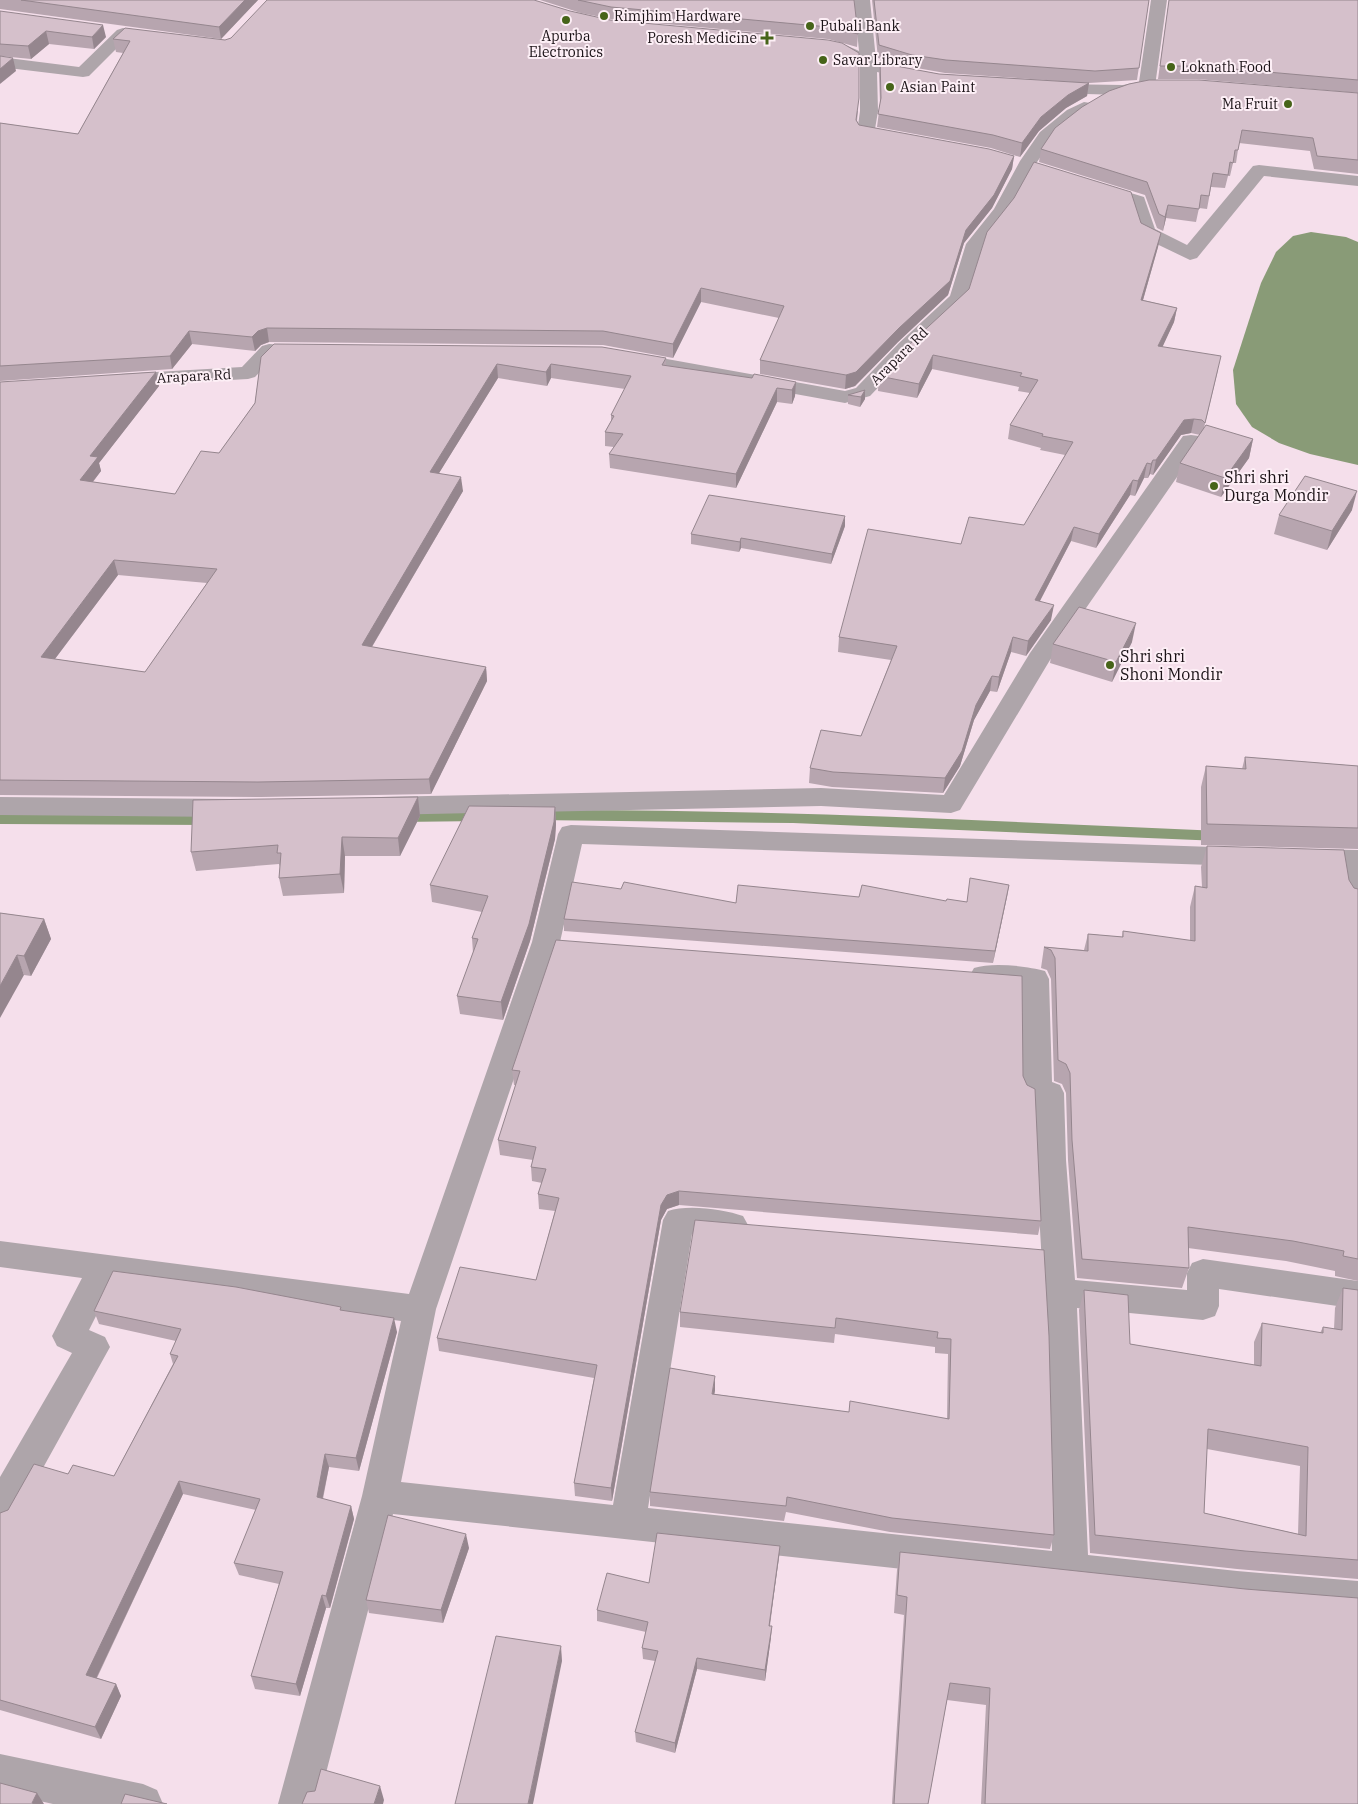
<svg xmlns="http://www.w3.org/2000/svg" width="1358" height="1804" font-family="'IBM Plex Serif',serif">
<rect width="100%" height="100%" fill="#f5dfeb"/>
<polygon fill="#899b77" points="1311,232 1346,237 1358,242 1358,465 1310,454 1279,443 1252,427 1236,404 1233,370 1261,283 1276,252 1293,236"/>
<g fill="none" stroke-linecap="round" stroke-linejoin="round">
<g fill="#899b77" fill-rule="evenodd">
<path d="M536 810C764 809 992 821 1220 831L1225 832 1227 836 1225 840 1220 841 793 823 536 820 531 819 529 815 531 811Z"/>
<polygon points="483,811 488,812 490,816 488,820 483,821 399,822 394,821 392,817 394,813 399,812"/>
<polygon points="0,814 211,815 216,816 218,820 216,824 211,825 0,824"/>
</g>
<g fill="#aea5aa" fill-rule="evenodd">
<path d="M854 0H870L876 60 896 67 922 72 924 76 922 80 916 81 877 72 878 111 875 129 902 134 905 138 902 142 896 143 860 137 857 133 860 111V65L837 54 818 49 816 46 818 43C832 39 847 45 859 51Z"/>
<polygon points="1151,0 1167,0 1155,86 1153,90 1123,95 1049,93 1047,89 1049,85 1055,84 1123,85 1139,82"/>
<polygon points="123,28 152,33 154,36 152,39 146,41 127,38 89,76 83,77 0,67 0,57 79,67 117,30"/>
<polygon points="1084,102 1090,103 1093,107 1052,140 1035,165 1011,211 984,245 966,302 913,351 870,396 845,403 628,364 621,362 618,358 621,354 628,352 845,391 856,388 899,343 950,296 966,244 994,209 1020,161 1040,132 1067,110"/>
<polygon points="1259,165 1358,176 1358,186 1264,176 1197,258 1190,260 1140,236 1130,204 1092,192 1089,188 1092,184 1098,183 1144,197 1155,229 1187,245 1253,166"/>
<polygon points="269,344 300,346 303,350 300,354 275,356 255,377 248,379 121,386 114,384 111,380 114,376 121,374 242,367 262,346"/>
<polygon points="1191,435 1199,436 1202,441 1050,660 960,810 951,813 821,806 381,815 372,812 368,806 372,800 381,797 821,788 944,795 1030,653 1183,436"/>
<polygon points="0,797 230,799 239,802 243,808 239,814 230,817 0,815"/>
<path d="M571 825 1242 848 1252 850 1255 857 1252 864 1242 866 582 844 560 942 436 1309 401 1482 613 1505 663 1220 668 1211C687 1204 724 1209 743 1216L748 1225 743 1234 732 1238 692 1234 648 1508 1052 1551 1047 1351 1036 1160 1034 1102 1026 1099 1022 1091 1021 989 984 986 974 982 970 975 974 968C992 962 1027 966 1045 971L1049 979 1052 1082 1060 1085 1064 1093 1066 1160 1075 1280 1187 1290V1273L1192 1263 1203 1259 1358 1281V1309L1219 1289V1306L1215 1316 1203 1320 1077 1308 1088 1555 1237 1571 1358 1581V1615L1237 1605 393 1514 318 1804H278L362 1496 401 1321 113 1282 89 1330 105 1337 110 1347 13 1522 0 1526V1477L72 1353 57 1346 52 1336 82 1278 0 1267V1241L409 1294 532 942 558 834 562 827Z"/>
<polygon points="1308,849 1358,850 1358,910 1348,907 1344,900 1339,869 1308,867 1298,865 1295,858 1298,851"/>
<polygon points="0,1754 143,1784 157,1790 163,1804 53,1804 0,1792"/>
</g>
</g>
<g fill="#b7a5af" fill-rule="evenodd">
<polygon points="0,0 258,0 221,39 0,9"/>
<polygon points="540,0 854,0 858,34 857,47 828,39 611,19 581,13"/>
<polygon points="872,0 1149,0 1137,80 1089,83 1087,96 1066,108 1039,131 1020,157 991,148 877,127 880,104 879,74 880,60 896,66 939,74 1061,81 945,73 911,67 878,58"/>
<polygon points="1169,0 1358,0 1358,93 1197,79 1158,79"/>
<polygon points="0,11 106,37 94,49 49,44 31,59 0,56"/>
<polygon points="113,39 225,40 858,111 857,121 859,125 1014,156 1012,169 992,208 964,243 948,295 898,342 855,386 845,389 760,374 760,360 779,318 701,302 673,358 603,345 269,342 261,345 255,351 192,344 172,369 0,381 0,123 78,134 123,53 116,52"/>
<polygon points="1358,93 1358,174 1314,169 1310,151 1239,143 1236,163 1233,163 1230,176 1228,176 1225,188 1211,187 1207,209 1199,208 1196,222 1166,218 1163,231 1157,228 1145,195 1039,162 1041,149"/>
<polygon points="1141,223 1161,233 1158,247 1143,300 1177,308 1174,322 1162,347 1218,370 1204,428 1253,439 1249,458 1221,497 1176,482 1180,463 1200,435 1191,433 1181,435 1153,475 1150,474 1148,478 1144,478 1135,496 1130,495 1096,548 1071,541 1040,601 1051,620 1026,656 1011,652 997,692 990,691 974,720 960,766 943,793 832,787 809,783 810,768 861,736 891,660 838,652 839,637 961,544 1024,525 1065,455 1040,450 1041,448 1008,439 1010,425 1030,393 1018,391 1019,387 932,369 917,398 878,391 879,376"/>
<path d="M261 357 666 358V365L752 378 796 382 795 396 792 404 777 402 736 488 610 468 609 454 614 447 605 446V432L611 421V415L625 389 551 378 547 386 498 378 439 473 463 491 372 647 486 667 487 681 431 794 261 797 0 795V382L159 386 99 463 101 471 93 482 175 494 219 453 255 403ZM118 575 207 583 145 672 55 659Z"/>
<polygon points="865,390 865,399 860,407 848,404 848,395"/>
<polygon points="1352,510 1327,550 1274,534 1279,515"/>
<polygon points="845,526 831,564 741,548 739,552 691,544 691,534"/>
<polygon points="1132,642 1112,682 1050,663 1053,644"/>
<polygon points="1245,757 1358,766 1358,849 1201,845 1201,787 1206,766 1242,769"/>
<polygon points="418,797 420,816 400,856 345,856 344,893 283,896 279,878 280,867 279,864 196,871 191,852"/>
<polygon points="555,807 556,824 555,839 530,941 503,1020 460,1014 457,996 473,953 472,938 482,912 432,902 430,885"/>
<polygon points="1207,846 1349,880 1354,888 1358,889 1358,1281 1335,1276 1335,1271 1286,1261 1188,1248 1189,1268 1182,1288 1077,1278 1068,1160 1066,1093 1062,1084 1054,1081 1051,979 1047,970 1041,968 1044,947 1084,950 1088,934 1122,937 1123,931 1190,941 1190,907 1195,886 1202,887 1201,867"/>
<polygon points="1009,885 993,963 564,931 564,919 621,889 736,903 946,901 967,902"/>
<polygon points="0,913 44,919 51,939 31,976 24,975"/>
<polygon points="512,1070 1023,1076 1041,1221 1038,1235 679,1205 667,1209 661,1220 612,1501 575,1496 574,1483 594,1378 439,1351 437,1338 536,1280 555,1211 539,1209 538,1194 542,1183 532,1181 531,1167 533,1160 500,1155 498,1140 516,1085 514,1085"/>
<polygon points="1044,1250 1054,1535 1050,1549 890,1532 786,1512 784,1521 650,1506 650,1492 715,1391 714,1394 849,1412 947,1419 948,1354 935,1353 935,1347 835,1334 834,1343 680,1327 680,1312"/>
<path d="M1343 1288 1358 1290V1579L1237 1569 1090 1553 1079 1310 1084 1290 1130 1344 1254 1365V1342L1262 1323 1320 1333 1323 1327 1334 1329 1335 1308ZM1207 1449 1300 1466 1298 1534 1204 1513Z"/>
<polygon points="342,1310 397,1332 359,1471 329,1467 323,1499 351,1506 354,1519 330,1608 326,1608 300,1696 255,1689 251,1676 279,1584 239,1575 234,1563 256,1510 183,1494 97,1678 116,1684 121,1696 101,1739 0,1710 0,1513 8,1510 68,1474 114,1476 173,1364 170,1354 176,1341 99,1324 94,1311"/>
<polygon points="780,1546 770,1626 771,1637 765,1681 697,1669 675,1753 636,1742 635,1732 655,1661 643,1659 642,1648 646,1632 597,1621 597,1610 649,1583"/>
<polygon points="469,1548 443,1623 369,1613 366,1600"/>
<polygon points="900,1552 1358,1804 981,1804 986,1705 947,1700 928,1804 892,1804 904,1615 894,1613 897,1570"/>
</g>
<g fill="#95868e">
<polygon points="245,0 258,0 221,39 219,27"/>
<polygon points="103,25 106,37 94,49 92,37"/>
<polygon points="46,31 49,44 31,59 28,46"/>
<polygon points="13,58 16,71 0,84 0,69"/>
<polygon points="1089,83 1087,96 1066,108 1039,131 1020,157 1022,143 1041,117 1068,95"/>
<polygon points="1014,156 1012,169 992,208 964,243 948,295 898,342 855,386 845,389 846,375 899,328 966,230"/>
<polygon points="1168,205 1166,218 1163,231 1165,217"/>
<polygon points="1161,233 1158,247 1139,314 1141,300"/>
<polygon points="701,288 701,302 673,358 673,344"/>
<polygon points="1177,308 1174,322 1156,361 1158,346"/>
<polygon points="267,328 269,342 261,345 255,351 252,337 258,331"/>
<polygon points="189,331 192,344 172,369 170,356"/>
<polygon points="933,355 932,369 917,398 919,384"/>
<polygon points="497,364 498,378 431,486 430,472"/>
<polygon points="551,364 551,378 547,386 546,372"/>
<polygon points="156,372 159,386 99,463 101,471 83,494 80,480 90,456"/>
<polygon points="796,382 795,396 792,404 792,390"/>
<polygon points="777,388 777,402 736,488 736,474"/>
<polygon points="865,390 865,399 860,407 861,397"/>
<polygon points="1194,419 1191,433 1181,435 1153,475 1156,460 1184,420"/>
<polygon points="1253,439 1249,458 1221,497 1225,478"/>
<polygon points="1153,460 1150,474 1148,478 1151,464"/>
<polygon points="1147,463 1144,478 1135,496 1138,481"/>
<polygon points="461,477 463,491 364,660 362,645"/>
<polygon points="1133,480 1130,495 1096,548 1099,534"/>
<polygon points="1357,491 1352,510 1327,550 1332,531"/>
<polygon points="845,516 845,526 831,564 832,554"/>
<polygon points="1074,527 1071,541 1033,614 1035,600"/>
<polygon points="741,538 741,548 739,552 740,542"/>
<polygon points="114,560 118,575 45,672 41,657"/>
<polygon points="1054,605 1051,620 1026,656 1028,641"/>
<polygon points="1136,623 1132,642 1112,682 1116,662"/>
<polygon points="1013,637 1011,652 997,692 999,677"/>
<polygon points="486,667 487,681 431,794 429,779"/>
<polygon points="992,676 990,691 974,720 960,766 943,793 945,778 976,705"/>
<polygon points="418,797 420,816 400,856 398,838"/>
<polygon points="555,807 556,824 555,839 530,941 503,1020 501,1002"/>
<polygon points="342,837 345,856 344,893 340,874"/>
<polygon points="1009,885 1007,897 993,963 995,951"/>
<polygon points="44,919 51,939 31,976 24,956"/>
<polygon points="17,955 24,975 0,1018 0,986"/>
<polygon points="679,1191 679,1205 667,1209 661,1220 612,1501 611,1488 661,1205 667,1195"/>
<polygon points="394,1318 397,1332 359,1471 356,1458"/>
<polygon points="715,1376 715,1391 711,1409 712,1394"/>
<polygon points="325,1454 329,1467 320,1510 317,1497"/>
<polygon points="179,1481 183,1494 92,1687 86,1675"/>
<polygon points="351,1506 354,1519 330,1608 326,1596"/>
<polygon points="466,1534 469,1548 443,1623 441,1610"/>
<polygon points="780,1546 779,1558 768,1636 769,1626"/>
<polygon points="322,1595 326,1608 300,1696 296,1684"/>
<polygon points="772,1626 771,1637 765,1681 765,1670"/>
<polygon points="561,1646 562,1661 533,1804 528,1804"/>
<polygon points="697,1658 697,1669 675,1753 675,1743"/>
<polygon points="116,1684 121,1696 101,1739 95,1727"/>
<polygon points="380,1786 384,1800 383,1804 374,1804"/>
<polygon points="37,1793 44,1804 33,1804 32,1803"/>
</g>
<g fill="#d5c0cb" stroke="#95868e" fill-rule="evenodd">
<polygon points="21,0 245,0 219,27"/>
<polygon points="267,0 534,0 570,11 610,20 828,40 842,43 859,53 859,98 856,120 859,125 989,149 1014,156 994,195 966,230 950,281 899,328 856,372 846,375 760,360 784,306 701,288 673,344 603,331 267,328 258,331 252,337 189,331 170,356 0,366 0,123 78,134 130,41 113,39 125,28 225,40 231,38"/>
<polygon points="578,0 854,0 858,34 829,27 611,7"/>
<polygon points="874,0 1149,0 1139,68 1095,71 946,60 912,55 879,45"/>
<polygon points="1169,0 1358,0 1358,80 1200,66 1160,66"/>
<polygon points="0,11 103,25 92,37 46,31 28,46 0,44"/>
<polygon points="0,56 13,58 0,69"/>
<polygon points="880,60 896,66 939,74 1089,83 1068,95 1041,117 1022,143 993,135 878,114 881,98"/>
<polygon points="1149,80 1199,80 1358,93 1358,160 1317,156 1313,138 1242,130 1238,150 1235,150 1233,163 1230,162 1228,175 1213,173 1209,196 1201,195 1199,209 1168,205 1165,217 1159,214 1147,182 1041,149 1055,128 1082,107 1109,91 1129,84"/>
<polygon points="1034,162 1131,192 1141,223 1161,233 1141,300 1177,308 1158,346 1221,356 1205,423 1202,420 1194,419 1184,420 1156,460 1153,460 1151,464 1147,463 1138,481 1133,480 1099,534 1074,527 1035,600 1054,605 1028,641 1013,637 999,677 992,676 976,705 962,751 945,778 833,772 810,768 821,730 861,736 897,646 839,637 868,529 961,544 969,517 1024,525 1073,442 1042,436 1043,434 1010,425 1038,380 1020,376 1022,373 933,355 919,384 879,376 916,338 969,289 987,232 1014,198"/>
<path d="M274 344 602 347 666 358 662 365 752 378 754 374 796 382 792 390 777 388 736 474 609 454 623 434 605 432 614 416 611 415 631 376 551 364 546 372 497 364 430 472 461 477 362 645 486 667 429 779 258 782 0 780V382L156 372 90 456 98 457 80 480 175 494 201 451 219 453 255 403 261 357ZM114 560 217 569 145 672 41 657Z"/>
<polygon points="865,390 861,397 848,395"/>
<polygon points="1206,425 1253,439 1225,478 1180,463"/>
<polygon points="1305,476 1357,491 1332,531 1279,515"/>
<polygon points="709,495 845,516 832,554 741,538 740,542 691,534"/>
<polygon points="1079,607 1136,623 1116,662 1053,644"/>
<polygon points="1245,757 1358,766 1358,828 1207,824 1206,766 1246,769"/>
<polygon points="418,797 398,838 342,837 340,874 279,878 281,853 277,853 278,845 191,852 193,800"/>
<polygon points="469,806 555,807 554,822 529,924 501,1002 457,996 478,939 472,938 488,896 430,885"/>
<polygon points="1207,846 1344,850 1349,880 1354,888 1358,889 1358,1259 1343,1256 1344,1251 1293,1241 1188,1227 1189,1268 1082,1259 1072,1140 1070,1073 1066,1064 1058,1060 1055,958 1051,950 1044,947 1088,951 1088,934 1123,937 1123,931 1195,941 1195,886 1207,888"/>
<polygon points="970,878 1009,885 995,951 564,919 572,882 621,889 624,882 736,903 738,885 859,897 862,885 946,901 947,899 967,902"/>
<polygon points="0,913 44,919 24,956 17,955 0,986"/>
<polygon points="556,940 1022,976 1023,1076 1027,1085 1035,1089 1041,1221 679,1191 667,1195 661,1205 611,1488 574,1483 597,1365 437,1338 460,1267 536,1280 559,1198 538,1194 546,1169 531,1167 536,1147 498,1140 520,1071 512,1070"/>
<polygon points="695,1220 1044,1250 1049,1336 1054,1535 892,1518 787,1497 786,1506 650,1492 670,1368 715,1376 712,1394 849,1412 850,1401 949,1419 951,1339 937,1338 938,1332 836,1318 835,1328 680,1312"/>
<polygon points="113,1271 236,1287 341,1307 340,1310 394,1318 356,1458 325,1454 317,1497 351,1506 326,1596 322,1595 296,1684 251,1676 283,1572 234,1563 260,1499 179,1481 86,1675 116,1684 95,1727 0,1700 0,1513 8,1510 34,1464 68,1474 73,1465 114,1476 178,1356 170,1354 181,1329 94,1311"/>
<path d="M1343 1288 1358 1290V1560L1245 1551 1095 1535 1084 1290 1128 1295 1130 1344 1261 1366 1262 1323 1323 1333V1327L1342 1330ZM1208 1429 1308 1447 1306 1536 1204 1513Z"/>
<polygon points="388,1515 466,1534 441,1610 366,1600"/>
<polygon points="657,1533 780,1546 769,1626 772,1626 765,1670 697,1658 675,1743 635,1732 658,1651 642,1648 648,1622 597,1610 607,1573 649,1583"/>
<polygon points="900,1552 1245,1589 1358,1598 1358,1804 985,1804 990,1688 950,1683 928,1804 894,1804 907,1597 897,1595"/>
<polygon points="496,1636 561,1646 528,1804 455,1804"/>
<polygon points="321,1769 380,1786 374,1804 302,1804 307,1792 315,1791"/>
<polygon points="0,1783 37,1793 32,1803 36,1804 0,1804"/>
<polygon points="125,1794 167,1804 121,1804"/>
</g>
<g fill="#466419" stroke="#fdeff6" stroke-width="2">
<circle cx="604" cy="16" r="5"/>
<circle cx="566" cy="20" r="5"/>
<circle cx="810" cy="26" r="5"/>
<path d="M764.5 30.5h5v5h5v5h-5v5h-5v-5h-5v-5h5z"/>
<circle cx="823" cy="60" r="5"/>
<circle cx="1171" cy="67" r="5"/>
<circle cx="890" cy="87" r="5"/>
<circle cx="1288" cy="104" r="5"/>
<circle cx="1214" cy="486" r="5"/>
<circle cx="1110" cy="665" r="5"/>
</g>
<g text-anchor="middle" stroke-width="4" stroke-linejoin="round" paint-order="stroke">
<g font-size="14" fill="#1a1216" stroke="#fdeff6" text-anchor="start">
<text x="614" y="21">Rimjhim Hardware</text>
<text x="820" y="31">Pubali Bank</text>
<text x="566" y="41" text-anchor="middle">Apurba<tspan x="566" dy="16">Electronics</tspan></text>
<text x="757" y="43" text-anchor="end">Poresh Medicine</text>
<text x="833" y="65">Savar Library</text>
<text x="1181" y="72">Loknath Food</text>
<text x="900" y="92">Asian Paint</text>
<text x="1278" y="109" text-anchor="end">Ma Fruit</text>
</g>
<g font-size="14" fill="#1a1216" stroke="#fdeff6">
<text transform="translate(899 356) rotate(-45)" y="5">Arapara Rd</text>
<text transform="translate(194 376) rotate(-3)" y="5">Arapara Rd</text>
</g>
<g font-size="16" fill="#1a1216" stroke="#fdeff6" text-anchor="start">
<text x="1224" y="483">Shri shri<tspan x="1224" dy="18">Durga Mondir</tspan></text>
<text x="1120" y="662">Shri shri<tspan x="1120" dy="18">Shoni Mondir</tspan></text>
</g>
</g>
</svg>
